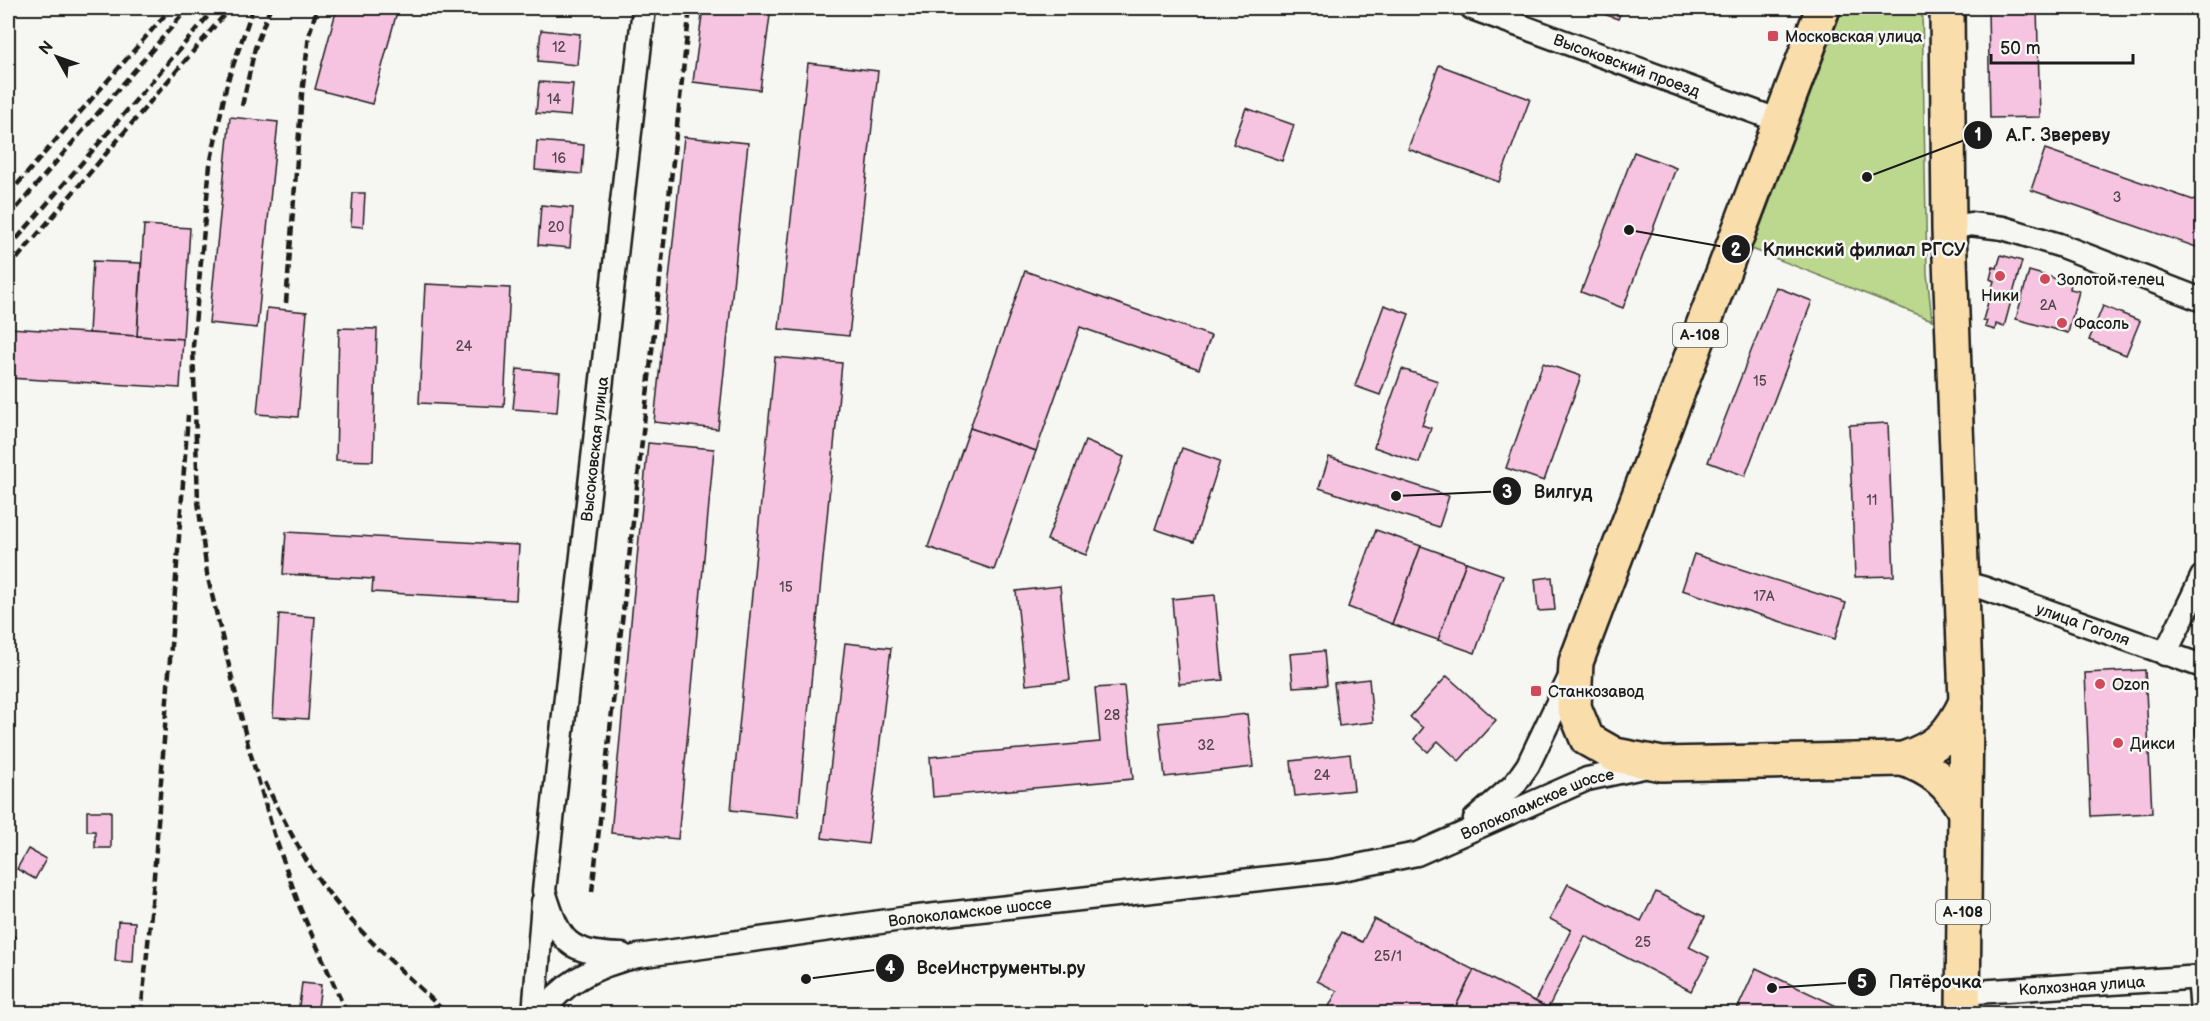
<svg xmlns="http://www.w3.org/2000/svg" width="2210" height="1021" font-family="'Balsamiq Sans',sans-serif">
<rect width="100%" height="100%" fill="#f6f6f2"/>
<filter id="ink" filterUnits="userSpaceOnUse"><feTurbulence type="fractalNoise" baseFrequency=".0167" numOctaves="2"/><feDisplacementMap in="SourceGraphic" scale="12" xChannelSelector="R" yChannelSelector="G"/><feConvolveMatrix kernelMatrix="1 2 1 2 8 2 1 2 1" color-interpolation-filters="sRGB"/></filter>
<g filter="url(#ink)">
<polygon fill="#bcd78e" stroke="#6c7a55" stroke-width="1.5" points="1843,8 1922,8 1927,273 1932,320 1752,249"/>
<g fill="#f6c3e1" stroke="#1c1c1c" stroke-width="1.5">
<polygon points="337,8 398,8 372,104 315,89"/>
<polygon points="703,8 771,8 760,90 693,82"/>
<polygon points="1587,8 1623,8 1618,19"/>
<polygon points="1988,8 2037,8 2040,117 1990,118"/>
<polygon points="541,30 580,34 577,65 538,61"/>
<polygon points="808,63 878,71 849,336 779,329"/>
<polygon points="1439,65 1530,99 1499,182 1408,149"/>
<polygon points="539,82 573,84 570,116 536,113"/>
<polygon points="1246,108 1294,125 1282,161 1233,144"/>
<polygon points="230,117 278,122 257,328 209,323"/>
<polygon points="684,137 748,143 718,429 654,422"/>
<polygon points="537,141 584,145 582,174 535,170"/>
<polygon points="2045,149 2202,203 2202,249 2031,190"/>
<polygon points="1634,152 1676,168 1623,308 1581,292"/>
<polygon points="353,193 365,193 363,227 351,226"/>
<polygon points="541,205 573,208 570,248 538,245"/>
<polygon points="144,225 190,228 183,339 137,336"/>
<polygon points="2001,255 2022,261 2004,327 1996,324 1995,330 1985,327 1987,321 1983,320 1994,281 1990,279 1993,267 1997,268"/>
<polygon points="93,261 141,263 137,336 89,333"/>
<polygon points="1025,271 1211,336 1199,369 1080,327 1036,451 970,428"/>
<polygon points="2029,271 2071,283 2070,289 2079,291 2068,333 2016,319"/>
<polygon points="425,284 510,288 504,407 419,403"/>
<polygon points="1776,287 1812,301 1745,476 1708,462"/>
<polygon points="1384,305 1409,314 1380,395 1355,386"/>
<polygon points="2103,306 2140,321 2126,355 2089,340"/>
<polygon points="267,308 307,312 298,417 257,414"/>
<polygon points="9,328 183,339 180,388 8,378"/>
<polygon points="339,328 377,329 373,461 336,460"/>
<polygon points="775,357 842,363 798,817 731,810"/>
<polygon points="1543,363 1581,376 1544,481 1506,468"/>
<polygon points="517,369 560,373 557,412 513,409"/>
<polygon points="1402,369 1438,381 1422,425 1431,428 1419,463 1374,447"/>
<polygon points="1888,423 1894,576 1855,577 1849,425"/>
<polygon points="970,428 1036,451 994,570 928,547"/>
<polygon points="1085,441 1124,457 1086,555 1047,540"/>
<polygon points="648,443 714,449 678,839 611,833"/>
<polygon points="1182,448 1220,461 1194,542 1155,529"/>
<polygon points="1329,457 1449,496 1439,527 1319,488"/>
<polygon points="1376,530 1421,546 1392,624 1348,607"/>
<polygon points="286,532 519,545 516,600 372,592 373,579 283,574"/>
<polygon points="1421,546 1466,562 1438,640 1392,624"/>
<polygon points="1694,554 1846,603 1835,639 1682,590"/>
<polygon points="1466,562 1503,575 1475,653 1438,640"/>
<polygon points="1552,577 1555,610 1538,611 1535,579"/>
<polygon points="1060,586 1070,680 1026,685 1016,591"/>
<polygon points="1215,595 1223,680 1179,684 1172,599"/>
<polygon points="279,614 315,617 308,719 273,717"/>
<polygon points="845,643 891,648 868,844 822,838"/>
<polygon points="1324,651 1327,685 1293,687 1290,654"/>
<polygon points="2145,670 2152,813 2091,816 2085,673"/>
<polygon points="1447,676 1496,720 1459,761 1438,741 1428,752 1414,739 1423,728 1410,717"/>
<polygon points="1369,679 1373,722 1339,726 1334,683"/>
<polygon points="1124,686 1133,779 933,797 930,757 1100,742 1095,688"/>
<polygon points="1247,714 1253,767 1165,777 1159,723"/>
<polygon points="2202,722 2202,782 2195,723"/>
<polygon points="1350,754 1354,790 1295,796 1291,761"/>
<polygon points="87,811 111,811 111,848 95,848 95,831 87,831"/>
<polygon points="28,849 46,859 35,879 17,869"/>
<polygon points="1568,884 1641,921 1656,892 1705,917 1689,947 1709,957 1691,991 1585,936 1548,1008 1535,1001 1571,930 1550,919"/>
<polygon points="1374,919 1474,970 1452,1014 1325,1014 1337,991 1317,981 1342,932 1362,942"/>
<polygon points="118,921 135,922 133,962 115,961"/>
<polygon points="8,930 15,937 8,945"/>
<polygon points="1756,968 1841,1008 1838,1014 1735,1014"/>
<polygon points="1474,970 1548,1008 1558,1014 1452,1014"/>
<polygon points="302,983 321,985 317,1014 298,1014"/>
<polygon points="1190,1004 1208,1014 1184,1014"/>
</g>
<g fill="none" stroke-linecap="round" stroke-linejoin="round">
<defs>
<g id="minor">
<path id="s1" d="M1472 8 1780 121"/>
<polyline points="1949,230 1970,224 2003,228 2059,245 2202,300"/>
<path id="s2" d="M1962 587 1972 585 1983 588 2202 666"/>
<polyline points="2165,654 2202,577"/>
<polyline points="1475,819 1514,785 1528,765 1570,677"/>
<path id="s3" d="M622 955C566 953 560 942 544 891L644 8"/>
<polyline points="2199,977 2202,1011"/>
<path id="s4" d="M1962 993 2202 977"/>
<polyline points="534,1014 543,902"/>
<path id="s5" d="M542 1014C563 980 601 964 638 956L909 918 1332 871 1417 854 1587 779 1643 767"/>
</g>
<g id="highway">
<path d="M1823 8 1576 662 1574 707 1587 739 1615 755 1662 764 1903 759C1938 747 1950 735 1966 702"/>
<polyline points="1947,8 1949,230 1966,702 1963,1014"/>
<path d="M1903 759C1932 769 1949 783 1964 810"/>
</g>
</defs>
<use href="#minor" stroke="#1c1c1c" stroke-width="27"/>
<use href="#highway" stroke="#1c1c1c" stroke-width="38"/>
<use href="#minor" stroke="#f6f6f2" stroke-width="22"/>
<use href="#highway" stroke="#f9deab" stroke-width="33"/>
<g stroke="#1c1c1c" stroke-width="4.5" stroke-dasharray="9 4.5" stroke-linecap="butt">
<polyline points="253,8 227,83 210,165 193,346 198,501 207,574 248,745 274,834 300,908 347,1014"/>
<polyline points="242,106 255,48 270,8"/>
<polyline points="8,195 171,8"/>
<polyline points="8,218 188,8"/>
<polyline points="8,249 215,8"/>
<polyline points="8,269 230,8"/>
<polyline points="286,303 302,94 309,35 317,8"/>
<path d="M265 782C285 823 306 865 334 900 368 942 409 977 447 1014"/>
<polyline points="592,892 690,8"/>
<polyline points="141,1014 152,903 188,415"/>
</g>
</g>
</g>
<g fill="#d1495b" stroke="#f6f6f2" stroke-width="2">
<rect x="1767" y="30" width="12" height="12" rx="3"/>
<circle cx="2000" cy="276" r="6"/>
<circle cx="2045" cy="279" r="6"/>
<circle cx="2062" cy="323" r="6"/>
<circle cx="2100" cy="684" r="6"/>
<rect x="1530" y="685" width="12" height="12" rx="3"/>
<circle cx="2118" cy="743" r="6"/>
</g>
<g text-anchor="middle" stroke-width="5" stroke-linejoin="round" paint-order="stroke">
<g font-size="14" fill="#52464d">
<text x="559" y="52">12</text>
<text x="554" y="104">14</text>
<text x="559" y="163">16</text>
<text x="2117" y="202">3</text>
<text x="556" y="232">20</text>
<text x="2048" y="310">2А</text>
<text x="464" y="351">24</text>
<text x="1760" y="386">15</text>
<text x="1872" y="505">11</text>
<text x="786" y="592">15</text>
<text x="1764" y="601">17А</text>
<text x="1112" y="720">28</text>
<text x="1206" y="750">32</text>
<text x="1322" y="780">24</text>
<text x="1643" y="947">25</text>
<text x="1388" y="961">25/1</text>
</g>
<g fill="#f6f6f2" stroke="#5d5d5c" stroke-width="1.5">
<rect x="1673" y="323" width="54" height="24" rx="4.5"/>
<rect x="1936" y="900" width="54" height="24" rx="4.5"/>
</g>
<g font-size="15" font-weight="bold" fill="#1c1c1c">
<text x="1700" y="340">А-108</text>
<text x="1963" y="917">А-108</text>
</g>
<g font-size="16" fill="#1c1c1c" stroke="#f6f6f2" text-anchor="start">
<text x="1785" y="42">Московская улица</text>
<text x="2057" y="285">Золотой телец</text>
<text x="2000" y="301" text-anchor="middle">Ники</text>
<text x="2074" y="329">Фасоль</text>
<text x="2112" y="690">Ozon</text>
<text x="1548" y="697">Станкозавод</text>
<text x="2130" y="749">Дикси</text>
</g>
<g font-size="16" fill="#1c1c1c" stroke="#f6f6f2">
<text dy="6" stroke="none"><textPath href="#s1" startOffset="165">Высоковский проезд</textPath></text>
<text dy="6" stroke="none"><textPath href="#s3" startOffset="558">Высоковская улица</textPath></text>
<text dy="6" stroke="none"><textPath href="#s2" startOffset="128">улица Гоголя</textPath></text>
<text dy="6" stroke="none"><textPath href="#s5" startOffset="1032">Волоколамское шоссе</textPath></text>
<text dy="6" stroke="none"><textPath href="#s5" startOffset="450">Волоколамское шоссе</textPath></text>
<text dy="6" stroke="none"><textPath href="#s4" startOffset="120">Колхозная улица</textPath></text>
</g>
</g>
<path fill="none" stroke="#1c1c1c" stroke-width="2" d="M1867 177L1978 135M1629 230L1736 249M1396 496L1507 491M806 979L890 968M1772 988L1862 982"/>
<g fill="#1c1c1c" stroke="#f6f6f2" stroke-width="2">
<circle cx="1867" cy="177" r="6"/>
<circle cx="1629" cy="230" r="6"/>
<circle cx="1396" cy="496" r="6"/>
<circle cx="806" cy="979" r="6"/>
<circle cx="1772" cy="988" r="6"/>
<circle cx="1978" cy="135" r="15"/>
<circle cx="1736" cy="249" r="15"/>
<circle cx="1507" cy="491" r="15"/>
<circle cx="890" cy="968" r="15"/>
<circle cx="1862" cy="982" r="15"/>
</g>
<g font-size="18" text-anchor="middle" font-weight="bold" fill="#fff">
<text x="1978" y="141">1</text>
<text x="1736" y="256">2</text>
<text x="1507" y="498">3</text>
<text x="890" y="974">4</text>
<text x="1862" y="988">5</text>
</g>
<g font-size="18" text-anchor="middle" font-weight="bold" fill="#1c1c1c" stroke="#f6f6f2" stroke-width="5" stroke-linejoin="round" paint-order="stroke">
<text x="2058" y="141">А.Г. Звереву</text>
<text x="1864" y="256">Клинский филиал РГСУ</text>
<text x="1563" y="498">Вилгуд</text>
<text x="1001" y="974">ВсеИнструменты.ру</text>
<text x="1935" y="988">Пятёрочка</text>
</g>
<rect width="2210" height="1021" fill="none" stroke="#f6f6f2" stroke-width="30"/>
<rect x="15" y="15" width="2180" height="991" fill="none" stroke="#1c1c1c" stroke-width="2" filter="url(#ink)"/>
<g transform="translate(57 57) rotate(310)" stroke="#f6f6f2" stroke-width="4.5" paint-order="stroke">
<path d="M0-4.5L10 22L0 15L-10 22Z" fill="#1c1c1c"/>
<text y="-9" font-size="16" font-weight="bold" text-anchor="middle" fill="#1c1c1c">N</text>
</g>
<path d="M1991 54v9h142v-9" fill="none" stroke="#1c1c1c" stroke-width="3"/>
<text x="2000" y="54" font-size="18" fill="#1c1c1c" stroke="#f6f6f2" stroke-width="4.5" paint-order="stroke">50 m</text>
</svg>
